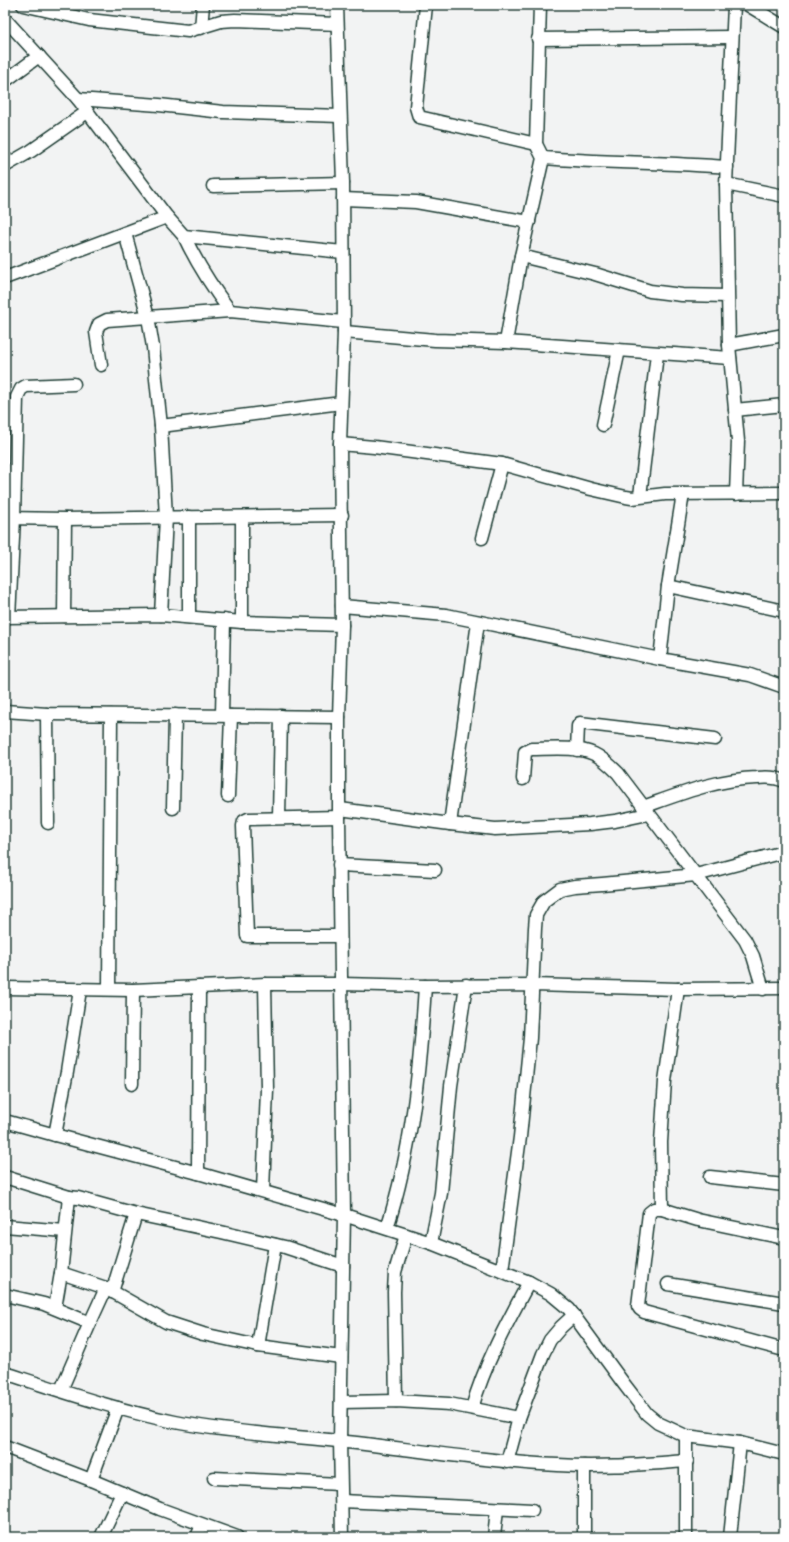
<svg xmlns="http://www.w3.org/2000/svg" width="789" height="1542" font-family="Mali,sans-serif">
<rect width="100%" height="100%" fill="#f2f3f3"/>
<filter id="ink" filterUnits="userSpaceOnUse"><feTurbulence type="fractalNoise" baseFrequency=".025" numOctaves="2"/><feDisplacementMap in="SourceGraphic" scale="8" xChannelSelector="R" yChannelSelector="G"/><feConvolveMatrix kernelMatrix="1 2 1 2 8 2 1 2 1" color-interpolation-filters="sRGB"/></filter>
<g filter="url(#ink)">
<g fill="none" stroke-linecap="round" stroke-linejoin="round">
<defs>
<g id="minor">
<polyline points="23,5 89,20 188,31 221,21 235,20 337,24"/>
<polyline points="337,5 343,183 344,332 340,444 342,625 339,717 339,817 344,1215 340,1441 342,1537"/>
<polyline points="426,5 416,107 419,117 536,144"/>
<polyline points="734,5 726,184 729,345 738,441 736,494"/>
<polyline points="748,5 784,27"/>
<polyline points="5,19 78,99 167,217 184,236 343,252"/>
<polyline points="201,28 203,5"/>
<polyline points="538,39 732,37"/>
<polyline points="5,81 39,56"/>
<polyline points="78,99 159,105 223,112 340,116"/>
<path d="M543 158C604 163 665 162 727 167"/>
<polyline points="5,166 31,151 87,112"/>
<polyline points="726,184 784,196"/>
<polyline points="213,186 343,183"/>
<polyline points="343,199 416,202 529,222"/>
<polyline points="125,233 148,317 153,347 156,379 161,426 166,517 161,615"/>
<path d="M184 236C197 264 212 287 230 311"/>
<polyline points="521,256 595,274 650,291 682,295 727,296"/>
<polyline points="5,278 167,217"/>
<polyline points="344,332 435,340 506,342 730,358"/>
<polyline points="506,342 521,256 543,158 536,144 540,5"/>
<polyline points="729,345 784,335"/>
<polyline points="101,365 96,332 99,324 107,320 230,311 343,322"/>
<polyline points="735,410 784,405"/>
<polyline points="603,425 619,350"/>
<polyline points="161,426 341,403"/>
<polyline points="340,444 374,447 502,464 591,489 626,497 632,498 665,494 784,493"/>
<polyline points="640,496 657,354"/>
<polyline points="5,518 65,519 342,515"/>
<polyline points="482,538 502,464"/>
<polyline points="668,586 784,611"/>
<polyline points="342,606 446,615 660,659 750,675 784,687"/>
<polyline points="64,616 65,519"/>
<polyline points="5,617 161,615 242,622 342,625"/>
<polyline points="9,617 14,518 17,397 21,389 26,386 74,384"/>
<polyline points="189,617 189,517"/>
<polyline points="242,622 242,517"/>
<polyline points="660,659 668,586 683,494"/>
<polyline points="5,711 47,714 339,717"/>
<polyline points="47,714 48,823"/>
<polyline points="222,715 224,620"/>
<polyline points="577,750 578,726 580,723 715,739"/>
<path d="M523 779 525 752 531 749C549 749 577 746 594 754 603 758 611 766 618 773L745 940 753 956 763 989"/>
<polyline points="228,796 231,716"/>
<path d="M643 807C680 794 717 779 757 778 766 777 776 777 784 781"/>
<polyline points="173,808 175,715"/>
<polyline points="340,809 450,824 495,829 590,824 615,821 648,814"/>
<polyline points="279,817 281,716"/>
<polyline points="339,817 248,819 244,821 243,826 247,936 340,936"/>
<polyline points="450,824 478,622"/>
<polyline points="339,865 435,870"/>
<polyline points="5,988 133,990 265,984 341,984 425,986 533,985 678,989 784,988"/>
<polyline points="109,989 111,715"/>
<polyline points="132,1084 133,990"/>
<polyline points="5,1121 55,1135 198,1173 344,1215 431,1243 529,1282 551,1294 569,1309 624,1384 647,1414 658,1423 686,1436 740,1443 784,1454"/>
<polyline points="55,1135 67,1072 80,990"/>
<polyline points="198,1173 199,987"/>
<polyline points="5,1177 69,1197"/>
<polyline points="710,1177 784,1185"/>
<polyline points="263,1191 267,1089 265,984"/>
<polyline points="662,1209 661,1142 665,1081 678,989"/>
<polyline points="5,1226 65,1231"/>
<path d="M387 1228C412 1150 420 1068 425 986"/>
<polyline points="784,1238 698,1220 662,1209 654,1209 649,1213 638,1306 640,1309 644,1312 784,1350"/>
<polyline points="431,1243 441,1193 451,1086 466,985"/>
<polyline points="502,1271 520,1137 530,1038 535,928 536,915 544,901 560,889 575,886 602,884 696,875 776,854"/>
<polyline points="61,1273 106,1288 166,1322 203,1334 258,1346 341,1357"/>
<polyline points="668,1284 784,1303"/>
<polyline points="112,1292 136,1214"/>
<polyline points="5,1295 44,1304 90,1323 61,1390"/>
<polyline points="55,1308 61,1273 69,1197 78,1198 136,1214 221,1232 285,1247 343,1266"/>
<polyline points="90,1323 106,1288"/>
<polyline points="258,1346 275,1245"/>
<path d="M5 1373C61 1391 117 1410 175 1422 238 1434 302 1436 365 1444 429 1452 494 1462 558 1465 601 1468 644 1464 687 1461"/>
<polyline points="396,1401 394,1292 395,1272 406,1235"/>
<polyline points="341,1402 396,1401 449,1404 519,1418"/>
<path d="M472 1408C485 1363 507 1323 529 1282"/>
<polyline points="686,1436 686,1537"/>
<polyline points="5,1447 91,1480 160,1509 237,1537"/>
<polyline points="507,1462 519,1418 543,1354 550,1340 561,1327 574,1315"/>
<polyline points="584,1466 584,1537"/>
<polyline points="214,1478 340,1484"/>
<polyline points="91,1480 118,1408"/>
<polyline points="342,1501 532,1510"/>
<polyline points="101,1537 122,1493"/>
<polyline points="197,1537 202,1525"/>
<polyline points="494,1537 497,1509"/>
<polyline points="730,1537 740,1443"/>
</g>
</defs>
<use href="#minor" stroke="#1f3d34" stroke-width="15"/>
<use href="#minor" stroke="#fff" stroke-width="12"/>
</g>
</g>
<rect width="789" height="1542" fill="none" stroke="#fff" stroke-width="20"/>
<rect x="10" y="10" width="769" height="1522" fill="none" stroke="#1f3d34" stroke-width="1.5" filter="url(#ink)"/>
</svg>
